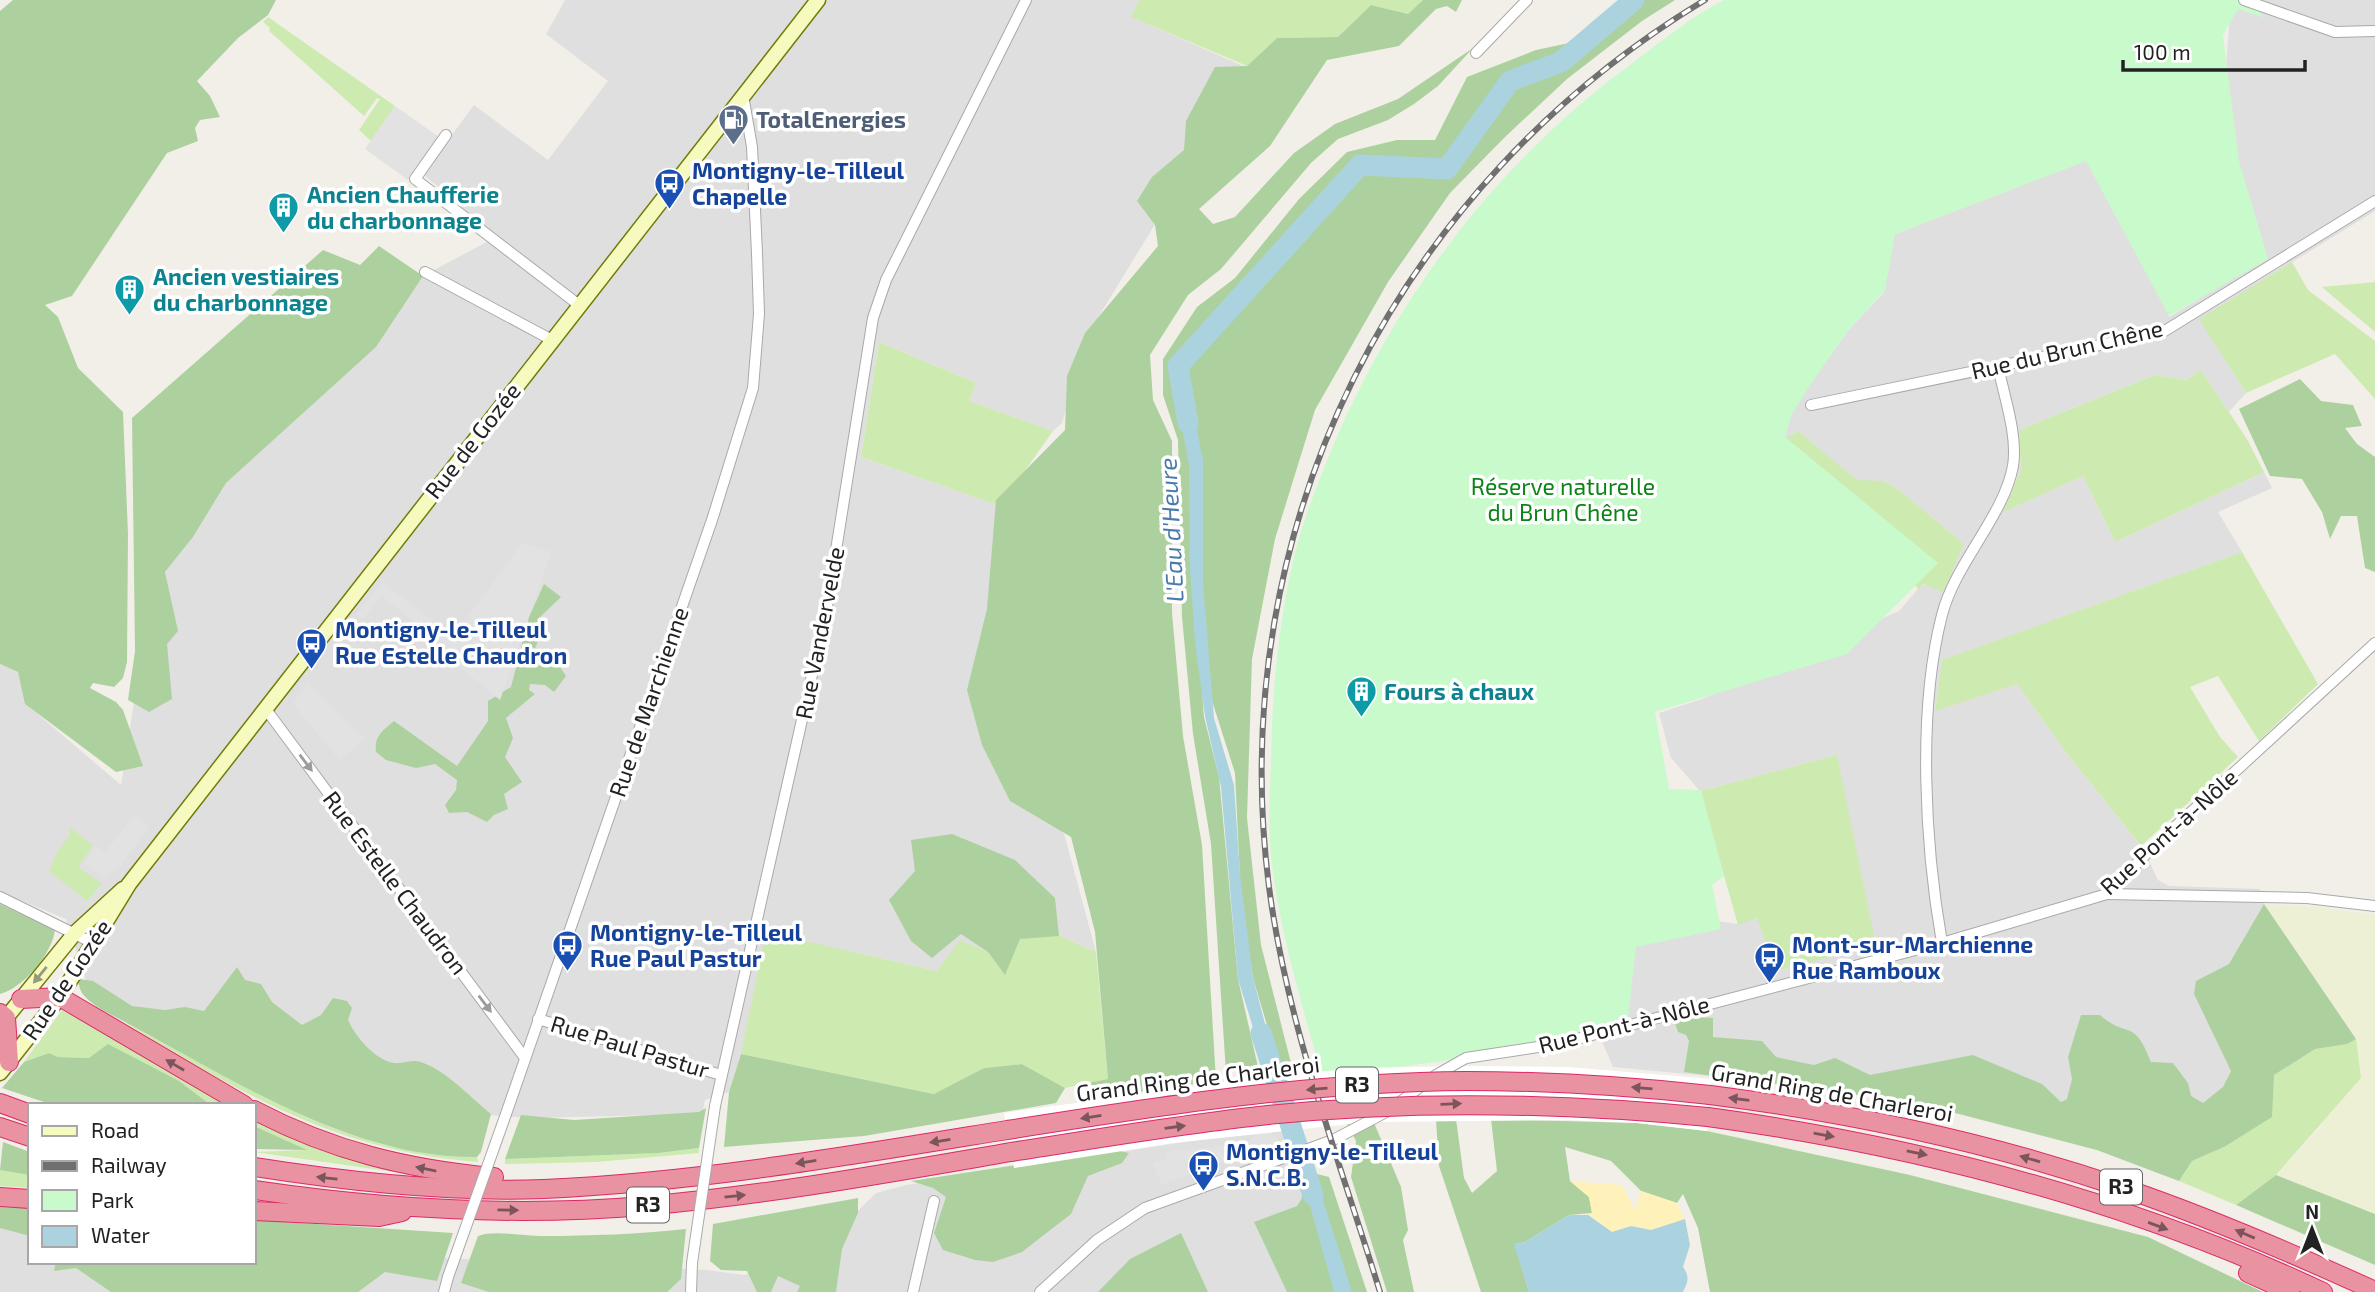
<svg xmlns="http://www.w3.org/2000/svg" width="2375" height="1292" font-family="'Exo 2',sans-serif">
<rect width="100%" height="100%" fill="#f2efe9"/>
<g fill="#e0dfdf">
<polygon points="565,0 1139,0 1132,17 1250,69 1088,334 1062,423 1053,431 969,401 976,383 879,342 861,457 1000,506 999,707 1065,837 1096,952 1058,935 1005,975 937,971 854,952 741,1054 729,1092 705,1100 702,1114 532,1118 457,1113 133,1016 86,981 66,919 0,892 0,664 18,672 26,704 121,785 141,658 165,572 193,537 226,483 423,276 496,237 423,174 474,105 548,160 608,81 546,34"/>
<polygon points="2231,0 2375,0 2375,211 2200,319 2246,393 2229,412 2201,370 2186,380 2155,375 2019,430 2021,470 2004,511 2083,476 2115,542 2264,472 2272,488 2218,512 2242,552 1943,660 1935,710 2017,684 2068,755 2144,850 2158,880 2169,886 2260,889 2264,905 2356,1039 2192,1161 2179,1181 2097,1150 1917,1103 1760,1081 1613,1067 1596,1027 1615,907 1738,924 1757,918 1837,761 1837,755 1700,791 1671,758 1659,713 1702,699 1899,611 1922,584 1943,591 1964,544 1897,488 1883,481 1857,481 1798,431 1784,439 1789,414 1847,332 1884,292 1882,239 2088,160 2138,232 2169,317 2267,258 2223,109"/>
<polygon points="1288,1126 1307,1192 1318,1292 0,1292 0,1216 30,1220 30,1262 254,1262 355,1254 707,1270 744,1275 807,1261 876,1193 906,1185"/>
</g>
<polygon fill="#eef0d5" points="2264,904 2318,907 2375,915 2375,1214 2276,1175 2320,1128 2356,1039"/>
<g fill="#cdebb0">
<polygon points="1139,0 1423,0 1408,14 1371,5 1338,37 1277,38 1247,66 1131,17"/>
<polygon points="268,17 395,106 371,141 359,130 380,99 377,98 364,116 269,31 270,28 263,22"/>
<polygon points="2292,262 2308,290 2375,341 2375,399 2335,354 2246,393 2199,319"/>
<polygon points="2375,282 2375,332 2322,287"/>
<polygon points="879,342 976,383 969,401 1053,431 1000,506 861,457"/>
<polygon points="2201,370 2247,439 2264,472 2115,542 2083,476 2003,512 2021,470 2019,430 2155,375 2186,380"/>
<polygon points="1798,431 1857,480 1883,481 1897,488 1964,544 1943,592 1923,584 1919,589 1833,520 1784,439"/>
<polygon points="2242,552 2318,684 2259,741 2218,676 2190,687 2220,737 2238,757 2141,846 2068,755 2017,684 1935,711 1942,660"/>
<polygon points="1837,755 1876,945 1776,971 1757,918 1738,925 1700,791"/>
<polygon points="70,827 93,845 78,867 102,884 87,901 49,871 56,854 70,835"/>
<polygon points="766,932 937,971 960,940 988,952 1004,974 1020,939 1058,935 1096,952 1108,1079 1065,1088 1022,1064 984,1068 935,1094 741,1054"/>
<polygon points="62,1010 229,1105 211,1105 179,1081 89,1058 58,1057 49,1053 24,1062"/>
<path d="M118 1018C230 1075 345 1159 477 1157L478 1162C337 1152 236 1091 118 1018Z"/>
<polygon points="2356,1039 2361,1078 2276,1175 2236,1205 2179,1181 2192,1161 2224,1147 2274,1075 2315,1049 2347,1044"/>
<polygon points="254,1118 319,1147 395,1172 254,1152 305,1150 254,1126"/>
<polygon points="699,1148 699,1153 596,1162 505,1164 505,1159 659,1153"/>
<polygon points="0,1169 30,1174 30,1188 0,1186"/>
</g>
<g fill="#add19e">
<polygon points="13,0 276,0 268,15 238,38 197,81 210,96 220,117 200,120 195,128 198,141 167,153 72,296 45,305 58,317 78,368 123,412 128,534 127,662 123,678 114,687 93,683 90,688 116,702 123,710 143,766 116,772 25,704 18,672 0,664 0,11"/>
<polygon points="1423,0 1462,0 1456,12 1447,6 1436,9 1399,46 1327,60 1270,146 1199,209 1213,224 1235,217 1294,153 1335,124 1398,99 1473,48 1438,86 1414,104 1388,120 1338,139 1311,163 1221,269 1188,295 1150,355 1153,400 1172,441 1172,613 1183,736 1202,845 1216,1081 1083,1100 1088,1083 1108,1079 1095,932 1071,837 1010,801 982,745 967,690 987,609 996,500 1065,430 1067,376 1085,333 1158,246 1155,225 1137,201 1152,177 1184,150 1186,121 1215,67 1247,66 1277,38 1338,37 1371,5 1408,14"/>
<polygon points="1622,0 1675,0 1642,21 1567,79 1505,137 1450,193 1388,282 1315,410 1275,539 1252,659 1247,818 1261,945 1293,1071 1277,1059 1253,978 1241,900 1235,773 1200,663 1204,717 1219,777 1238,979 1258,1067 1226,1073 1211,844 1193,734 1182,617 1178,440 1163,395 1163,359 1197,307 1235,278 1299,199 1347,152 1397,140 1435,140 1467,77 1536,50 1574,42"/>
<polygon points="379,246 423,276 376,347 226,483 193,537 165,572 178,631 167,644 172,699 149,712 128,700 135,651 132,418 323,250 360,265"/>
<polygon points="2300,379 2321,401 2353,405 2362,426 2345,428 2357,444 2375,457 2375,572 2365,568 2357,516 2341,516 2330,539 2322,512 2302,479 2270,476 2239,409"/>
<path d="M544 584 561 597 538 619 545 629C541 640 532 645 536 657L552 655 566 676 554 692 545 685 530 684 529 690 535 694 506 718 513 738 505 757 522 782 504 794 508 809 494 815 487 822 467 812 449 813 445 805 456 790 457 780 435 764 416 768 386 760 376 752C374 736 382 731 394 721L457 766 488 721V701L511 687 529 617Z"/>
<polygon points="952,834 1015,860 1055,898 1059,936 1020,939 1005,975 988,952 961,934 932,958 911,941 889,900 915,871 911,840"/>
<path d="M0 904 55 930C52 954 23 988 0 994Z"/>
<path d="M2264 904 2356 1039 2347 1044 2315 1049 2274 1075 2272 1117 2224 1147 2192 1161 2179 1181 2097 1150 1917 1103 1684 1072 1689 1041 1686 1035 1678 1032 1675 1023 1686 1017 1713 1018V1037L1762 1041 1776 1057 1814 1065 1835 1058 1870 1075 1973 1055 2042 1084 2061 1102 2067 1099 2072 1079 2068 1057 2081 1015H2100C2127 1039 2134 1017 2151 1062L2173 1063 2188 1083 2191 1096 2203 1103 2223 1087 2231 1071 2194 994 2196 981 2229 964Z"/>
<path d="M237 967 245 980 261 984 272 1002 302 1025 321 1015 333 998 347 1001 352 1008 348 1020C355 1036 375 1060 394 1063 403 1064 413 1059 421 1062 447 1071 470 1097 491 1114L481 1152 477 1157C344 1159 218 1069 104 1011 91 1002 77 995 79 979L93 981 132 1006 165 1010 185 1007 204 1011Z"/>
<polygon points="108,1044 179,1081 211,1105 53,1105 2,1088 24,1062 49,1053 58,1057 89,1058"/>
<polygon points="741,1054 934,1094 984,1068 1022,1064 1065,1088 1056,1103 864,1136 724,1147 729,1092"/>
<polygon points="1351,1068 1401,1187 1408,1230 1403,1240 1414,1292 1387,1292 1351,1177 1356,1141 1322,1077"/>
<polygon points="706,1108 699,1148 659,1153 505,1159 521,1115 574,1120 699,1112"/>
<polygon points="1456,1119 1464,1178 1472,1193 1497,1171 1491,1119 1637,1123 1707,1131 1910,1175 2148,1237 2263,1292 1710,1292 1698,1228 1683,1194 1677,1203 1641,1191 1611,1161 1565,1147 1570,1181 1589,1197 1592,1213 1569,1215 1525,1242 1515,1244 1529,1292 1481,1292 1439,1166 1436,1120"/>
<polygon points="254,1126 307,1150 254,1149"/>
<polygon points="3,1142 30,1152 30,1175 0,1170"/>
<polygon points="1115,1150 1129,1153 1122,1163 1088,1176 1071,1214 1022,1252 993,1262 975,1260 943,1250 934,1233 946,1197 933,1188 911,1181"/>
<polygon points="1301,1170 1329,1177 1367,1292 1287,1292 1254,1222 1297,1206 1302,1198"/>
<polygon points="2276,1175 2375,1214 2375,1265 2236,1205"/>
<polygon points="858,1198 858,1213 842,1249 836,1292 797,1292 800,1286 778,1276 771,1292 757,1292 747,1271 721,1270 710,1261 713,1224"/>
<polygon points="0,1207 30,1208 30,1236 0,1228"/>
<polygon points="254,1220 453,1233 437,1281 385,1272 358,1292 111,1292 76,1268 54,1271 56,1262 254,1262"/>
<path d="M686 1229 681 1279 667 1292H489L461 1283 478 1236C492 1230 526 1236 543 1236 591 1236 638 1234 686 1229Z"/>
<polygon points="1181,1233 1208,1292 1098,1292 1130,1259"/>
</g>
<polygon fill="#fff1ba" points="1570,1181 1622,1185 1635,1210 1641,1191 1677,1203 1685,1219 1651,1230 1631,1226 1612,1232 1588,1215 1592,1213 1589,1197"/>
<path fill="#c8facc" d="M1724 0H2247L2265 18 2238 9 2223 35 2239 161 2268 259 2169 316 2086 161 1895 234 1885 290 1846 333 1808 388 1792 414 1785 437 1938 563 1847 654 1655 712 1669 789 1701 790 1724 876 1712 885 1721 929 1636 947 1627 1026 1466 1058 1322 1077C1302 1004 1279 931 1271 856 1268 825 1270 793 1271 762 1272 693 1278 625 1294 557 1304 516 1320 477 1336 439 1400 292 1498 163 1626 68 1658 44 1689 18 1724 0Z"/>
<g fill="#e2e2e2">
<polygon points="395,106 439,137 408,180 365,149"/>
<polygon points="522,543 551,552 500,700 443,653 448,647 381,596 363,619 356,614 383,583 454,636"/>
<polygon points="307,683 365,739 339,760 293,704"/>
<polygon points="135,815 150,827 120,866 104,878 84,863 96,846 105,852"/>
<polygon points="1264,1127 1282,1143 1242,1159 1247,1152 1246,1144"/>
<polygon points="1242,1144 1239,1156 1162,1185 1153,1163 1167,1159 1164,1152"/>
</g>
<g fill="#aad3df">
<polygon points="1190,394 1203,460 1203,584 1214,718 1234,785 1240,874 1253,978 1274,1058 1264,1063 1238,979 1221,787 1205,716 1195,642 1190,569 1189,465 1177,398"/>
<polygon points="1312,1165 1352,1292 1334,1292 1300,1169"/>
<path d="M1569 1215H1588L1612 1232 1631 1226 1651 1230 1685 1219 1690 1245 1683 1267C1690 1277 1688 1282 1683 1292H1529L1514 1244 1525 1242Z"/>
</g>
<polygon fill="#fff" points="1466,1066 1568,1067 1711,1079 1707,1131 1637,1123 1568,1120 1369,1122 1173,1143 1014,1168 1004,1113 1262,1077 1360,1068"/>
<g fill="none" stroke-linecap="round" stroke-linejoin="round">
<g stroke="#aad3df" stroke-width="21">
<polyline points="1188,423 1178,366 1360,165 1447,169 1510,81 1561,62 1634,0"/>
<polyline points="1261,1033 1313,1195"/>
</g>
<defs>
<g id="minor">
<polyline points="2244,0 2335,32 2375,31"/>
<polyline points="1476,53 1527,0"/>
<polyline points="446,135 415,179 579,305"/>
<polyline points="425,272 552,340"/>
<polyline points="1811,405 2163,332 2375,201"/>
<polyline points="265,708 525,1058"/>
<polyline points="2107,894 2307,898 2375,906"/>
<polyline points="0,897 93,943"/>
<path d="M1942 943C1925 845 1917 712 1942 615 1955 563 2004 516 2013 466 2018 435 2004 397 1998 366"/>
<polyline points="538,1019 721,1075"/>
<polyline points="715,1106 826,613 873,318 886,280 1026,0"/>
<polyline points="506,1114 712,520 753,388 759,314 757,253 752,147 743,95"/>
<polyline points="444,1292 448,1277"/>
<polyline points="691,1292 692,1263"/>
<polyline points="913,1292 934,1201"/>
<polyline points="1040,1292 1097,1240 1145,1208 1333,1140 1388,1111 1436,1075 1466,1058 1558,1044 1942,943 2107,894 2152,848 2375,643"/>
</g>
<g id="secondary">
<polyline points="1,1024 75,933 123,889"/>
<polyline points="0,1073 60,997 129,884 818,0"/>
</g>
<g id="motorway">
<polyline points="21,999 60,997 244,1105"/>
<polyline points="0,1013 6,1018 9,1062"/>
<path d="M1710 1095C1852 1113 1993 1143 2129 1190 2213 1219 2294 1254 2375 1291"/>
<polyline points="0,1103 30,1114"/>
<path d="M254 1110C332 1151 407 1169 494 1177"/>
<path d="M1708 1117C1920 1146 2129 1201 2323 1292"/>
<polyline points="0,1127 30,1137"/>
<path d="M254 1167C349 1182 448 1193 544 1189 700 1182 854 1155 1007 1130"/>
<path d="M254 1190C383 1209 514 1217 644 1206 768 1195 889 1173 1011 1152"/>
<polyline points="0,1197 30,1199"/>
<polyline points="254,1211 379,1217 402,1212"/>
<polyline points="2248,1273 2290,1292"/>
</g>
</defs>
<use href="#minor" stroke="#a9a9a9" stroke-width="12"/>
<use href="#secondary" stroke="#707d05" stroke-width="17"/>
<use href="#motorway" stroke="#dc2a67" stroke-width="20"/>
<use href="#minor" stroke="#fff" stroke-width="10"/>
<use href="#secondary" stroke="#f7fabf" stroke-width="14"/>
<use href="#motorway" stroke="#e892a2" stroke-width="18"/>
<defs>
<path id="rail" d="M1380 1292C1339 1159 1287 1025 1269 887 1223 527 1396 186 1705 0"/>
</defs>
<use href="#rail" stroke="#707070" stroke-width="6"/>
<use href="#rail" stroke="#fff" stroke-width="3.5" stroke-dasharray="10" stroke-linecap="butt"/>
<defs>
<g id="minor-bridge">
<polyline points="692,1263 715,1106"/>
<polyline points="448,1277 506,1114"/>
</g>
<g id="motorway-bridge">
<path d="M1007 1130C1159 1106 1312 1082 1466 1081 1547 1081 1629 1086 1710 1095"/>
<path d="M1011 1152C1096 1139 1182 1124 1268 1115 1415 1100 1561 1103 1708 1117"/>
</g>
</defs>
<use href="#minor-bridge" stroke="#a9a9a9" stroke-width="12" stroke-linecap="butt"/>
<use href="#motorway-bridge" stroke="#dc2a67" stroke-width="20" stroke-linecap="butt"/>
<use href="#minor-bridge" stroke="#fff" stroke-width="10"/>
<use href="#motorway-bridge" stroke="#e892a2" stroke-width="18"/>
</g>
<defs><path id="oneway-solid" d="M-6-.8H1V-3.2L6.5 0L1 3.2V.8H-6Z" transform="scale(1.75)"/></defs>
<g fill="#9c9c9c">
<use href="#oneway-solid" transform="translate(306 763) rotate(53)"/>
<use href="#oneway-solid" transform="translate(485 1004) rotate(53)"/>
</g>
<use fill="#979978" href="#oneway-solid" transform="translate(40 975) rotate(129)"/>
<g fill="#7b545c">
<use href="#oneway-solid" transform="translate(175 1065) rotate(-150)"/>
<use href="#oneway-solid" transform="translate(1642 1088) rotate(-175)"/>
<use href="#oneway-solid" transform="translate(1317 1089) rotate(175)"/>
<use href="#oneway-solid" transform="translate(1739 1099) rotate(-173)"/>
<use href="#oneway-solid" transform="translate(1451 1104) rotate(-2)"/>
<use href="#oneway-solid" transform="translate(1091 1117) rotate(171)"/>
<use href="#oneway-solid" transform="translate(1175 1127) rotate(-8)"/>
<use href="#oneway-solid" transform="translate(1824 1135) rotate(10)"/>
<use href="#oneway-solid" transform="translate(940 1141) rotate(171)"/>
<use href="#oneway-solid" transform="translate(1917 1153) rotate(12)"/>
<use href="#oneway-solid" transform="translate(2030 1159) rotate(-164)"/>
<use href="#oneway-solid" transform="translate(806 1162) rotate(171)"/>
<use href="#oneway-solid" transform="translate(426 1169) rotate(-169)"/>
<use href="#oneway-solid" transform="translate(327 1178) rotate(-174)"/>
<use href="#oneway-solid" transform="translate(735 1196) rotate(-6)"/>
<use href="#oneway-solid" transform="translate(508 1210) rotate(1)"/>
<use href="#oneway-solid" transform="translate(2158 1226) rotate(20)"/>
<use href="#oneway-solid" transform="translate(2245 1234) rotate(-157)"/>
</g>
<defs>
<symbol id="fuel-pin" viewBox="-11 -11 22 30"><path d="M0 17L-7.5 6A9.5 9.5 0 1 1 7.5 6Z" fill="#5c6f8a" stroke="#fff"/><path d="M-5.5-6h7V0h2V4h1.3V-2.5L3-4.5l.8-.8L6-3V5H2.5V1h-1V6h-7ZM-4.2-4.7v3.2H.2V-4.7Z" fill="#fff"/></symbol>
<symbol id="bus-pin" viewBox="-11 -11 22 30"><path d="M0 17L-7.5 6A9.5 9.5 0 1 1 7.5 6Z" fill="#1a4fb4" stroke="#fff"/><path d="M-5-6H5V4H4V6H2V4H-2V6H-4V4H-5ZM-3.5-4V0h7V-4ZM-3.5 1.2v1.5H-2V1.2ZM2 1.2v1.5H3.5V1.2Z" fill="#fff"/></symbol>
<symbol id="building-pin" viewBox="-11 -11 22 30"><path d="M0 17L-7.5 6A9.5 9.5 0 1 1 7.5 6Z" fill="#0f9aa8" stroke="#fff"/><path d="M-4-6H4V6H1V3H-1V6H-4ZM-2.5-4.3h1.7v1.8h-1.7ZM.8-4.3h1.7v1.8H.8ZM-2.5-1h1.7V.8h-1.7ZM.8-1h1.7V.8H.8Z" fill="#fff"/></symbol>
</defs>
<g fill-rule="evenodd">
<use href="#fuel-pin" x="716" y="102" width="35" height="47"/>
<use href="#bus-pin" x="652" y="166" width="35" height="47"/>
<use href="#building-pin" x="266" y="190" width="35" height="47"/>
<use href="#building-pin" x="112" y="272" width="35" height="47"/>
<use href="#bus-pin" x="294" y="626" width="35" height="47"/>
<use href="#building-pin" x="1344" y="674" width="35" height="47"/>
<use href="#bus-pin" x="550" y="928" width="35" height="47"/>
<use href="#bus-pin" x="1752" y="940" width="35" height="47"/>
<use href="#bus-pin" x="1186" y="1148" width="35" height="47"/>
</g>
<g text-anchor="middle" stroke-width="7" stroke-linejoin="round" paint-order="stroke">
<g fill="#fff" stroke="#646464" stroke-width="2">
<rect x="1336" y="1067.5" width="42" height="35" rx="5"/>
<rect x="2100" y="1169.5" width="42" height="35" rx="5"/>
<rect x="627" y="1187.5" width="42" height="35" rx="5"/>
</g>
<g font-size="21" font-weight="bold" fill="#222">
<text x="1357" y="1092">R3</text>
<text x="2121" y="1194">R3</text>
<text x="648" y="1212">R3</text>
</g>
<g font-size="23" font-weight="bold" fill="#4e5e75" stroke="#fff" text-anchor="start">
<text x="756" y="128">TotalEnergies</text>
</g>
<g font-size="23" font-weight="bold" fill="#164399" stroke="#fff" text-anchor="start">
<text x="692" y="179">Montigny-le-Tilleul<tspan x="692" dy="26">Chapelle</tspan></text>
<text x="335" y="638">Montigny-le-Tilleul<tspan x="335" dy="26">Rue Estelle Chaudron</tspan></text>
<text x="590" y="941">Montigny-le-Tilleul<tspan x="590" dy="26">Rue Paul Pastur</tspan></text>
<text x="1792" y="953">Mont-sur-Marchienne<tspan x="1792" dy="26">Rue Ramboux</tspan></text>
<text x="1226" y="1160">Montigny-le-Tilleul<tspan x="1226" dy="26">S.N.C.B.</tspan></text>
</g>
<g font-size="23" font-weight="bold" fill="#0d838f" stroke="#fff" text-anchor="start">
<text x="307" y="203">Ancien Chaufferie<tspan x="307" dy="26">du charbonnage</tspan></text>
<text x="153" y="285">Ancien vestiaires<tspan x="153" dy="26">du charbonnage</tspan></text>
<text x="1384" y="700">Fours à chaux</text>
</g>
<g font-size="23" fill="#222" stroke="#fff">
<text transform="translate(2067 350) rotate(-13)" y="8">Rue du Brun Chêne</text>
<text transform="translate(473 441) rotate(-52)" y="8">Rue de Gozée</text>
<text transform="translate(820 633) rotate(-79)" y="8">Rue Vandervelde</text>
<text transform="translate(649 702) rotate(-71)" y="8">Rue de Marchienne</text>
<text transform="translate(2169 832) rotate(-42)" y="8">Rue Pont-à-Nôle</text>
<text transform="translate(395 883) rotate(53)" y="8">Rue Estelle Chaudron</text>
<text transform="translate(67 980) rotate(-56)" y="8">Rue de Gozée</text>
<text transform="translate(1624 1025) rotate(-14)" y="8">Rue Pont-à-Nôle</text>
<text transform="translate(630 1047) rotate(17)" y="8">Rue Paul Pastur</text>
<text transform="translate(1198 1079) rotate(-7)" y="8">Grand Ring de Charleroi</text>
<text transform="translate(1832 1093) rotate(10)" y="8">Grand Ring de Charleroi</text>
</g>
<g font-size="23" fill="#0c8416" stroke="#fff">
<text x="1563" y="495">Réserve naturelle<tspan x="1563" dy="26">du Brun Chêne</tspan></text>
</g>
<g font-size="24" font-style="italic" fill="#4a7aab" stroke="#fff">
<text transform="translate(1172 530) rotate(-93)" y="8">L'Eau d'Heure</text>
</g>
</g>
<rect x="28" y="1103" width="228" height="161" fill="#ffffff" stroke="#a7a7a7" stroke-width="2"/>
<rect x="42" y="1126" width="35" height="10" fill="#f7fabf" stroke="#a7a7a7" stroke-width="2"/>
<text x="91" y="1138" font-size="21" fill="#222222">Road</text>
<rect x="42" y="1161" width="35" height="10" fill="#707070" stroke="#a7a7a7" stroke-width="2"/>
<text x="91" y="1173" font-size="21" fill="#222222">Railway</text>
<rect x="42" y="1190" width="35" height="21" fill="#c8facc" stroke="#a7a7a7" stroke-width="2"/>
<text x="91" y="1208" font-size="21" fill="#222222">Park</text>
<rect x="42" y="1226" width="35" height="21" fill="#aad3df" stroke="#a7a7a7" stroke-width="2"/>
<text x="91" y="1243" font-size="21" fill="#222222">Water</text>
<g transform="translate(2312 1229)" stroke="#ffffff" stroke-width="5" paint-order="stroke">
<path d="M0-5L12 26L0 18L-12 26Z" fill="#222222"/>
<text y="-10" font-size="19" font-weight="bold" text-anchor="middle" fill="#222222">N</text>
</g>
<path d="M2123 60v10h182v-10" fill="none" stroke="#222222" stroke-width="3.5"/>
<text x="2134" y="60" font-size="21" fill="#222222" stroke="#ffffff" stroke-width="5" paint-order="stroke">100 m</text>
</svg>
